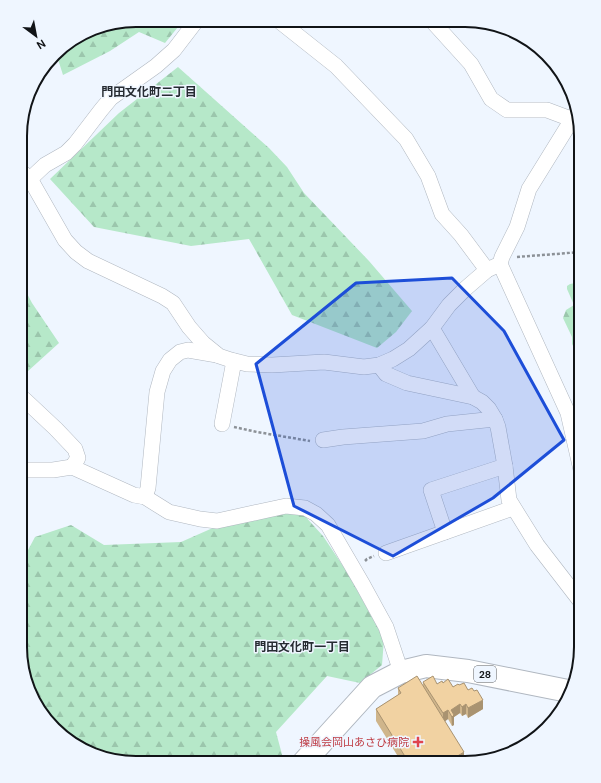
<svg xmlns="http://www.w3.org/2000/svg" width="601" height="783" font-family="'DM Sans','Noto Sans JP',sans-serif">
<defs>
<pattern id="forest-firs" width="22" height="20" patternUnits="userSpaceOnUse"><rect width="22" height="20" fill="#b6e8c9"/><path d="M5 1l3.5 6h-7zM16 11l3.5 6h-7z" fill="#9bc6ac"/></pattern>
</defs>
<rect width="100%" height="100%" fill="#eff6ff"/>
<g fill="url(#forest-firs)">
<polygon points="136,20 170,20 178,27 165,43 139,32 110,51 63,75 56,53 60,49 99,26"/>
<polygon points="178,67 269,148 287,167 304,193 369,261 412,311 396,332 377,348 292,315 249,239 191,246 94,227 50,179 119,113"/>
<polygon points="21,282 32,303 59,343 27,372 21,369"/>
<polygon points="581,282 581,361 572,344 572,337 563,318 566,310 574,305 567,289 567,286 570,284"/>
<polygon points="274,514 303,514 323,536 347,572 384,639 382,665 360,683 327,676 276,732 284,762 121,762 72,743 32,698 20,647 20,565 35,537 71,525 104,545 181,542 215,527"/>
</g>
<g fill="none" stroke-linecap="round" stroke-linejoin="round">
<defs>
<g id="street">
<polyline points="278,20 336,66 406,139 428,176 442,214 461,235 487,270"/>
<polyline points="432,21 471,64 491,99 507,110 547,110 571,119"/>
<polyline points="576,113 529,189 517,227 502,257 500,264 568,413 581,470"/>
<polyline points="21,172 24,174 33,184 65,240 76,252 88,261 162,296 173,303 189,327 203,343 219,356 231,360 247,364 272,365 324,362 364,367 379,365 393,359 409,349 432,328 449,305 465,289 487,270 500,264"/>
<polyline points="29,180 45,165 66,153 75,144 101,110 111,98 156,66 174,50 197,20"/>
<polyline points="432,328 473,397"/>
<polyline points="379,365 386,374 407,383 473,397 482,402 489,409 495,419 498,427 505,466 509,500 537,545 581,602"/>
<polyline points="24,399 56,429 75,449 78,458 72,467"/>
<polyline points="222,424 234,361"/>
<polyline points="323,440 343,437 423,431 447,424 495,419"/>
<polyline points="20,470 53,470 72,467 134,495 145,497 169,512 200,519 217,521 286,506 305,508 316,514 328,525 363,585 386,627 401,672"/>
<polyline points="145,497 148,488 157,392 163,371 170,360 180,352 188,350 217,355"/>
<polyline points="445,532 431,490 505,466"/>
<polyline points="386,553 513,508"/>
</g>
<polyline id="primary" points="303,763 372,687 401,672 426,666 468,671 568,691"/>
</defs>
<use href="#street" stroke="#b0b7c0" stroke-width="16"/>
<use href="#primary" stroke="#b0b7c0" stroke-width="24"/>
<g stroke="#8c9197" stroke-width="2.5" stroke-dasharray="3 2" stroke-linecap="butt">
<polyline points="517,257 581,252"/>
<polyline points="234,427 257,432 310,441"/>
<polyline points="365,561 367,559 374,556"/>
</g>
<use href="#street" stroke="#fff" stroke-width="15"/>
<use href="#primary" stroke="#fff" stroke-width="22"/>
</g>
<polygon fill="#cfb58b" points="423,682 437,684 443,683 453,687 459,685 468,690 483,709 468,718 466,714 462,716 460,713 454,717 454,725 452,726 448,719 445,721 464,763 402,763 376,721 376,709 398,695 398,688 423,686"/>
<g fill="#a99371">
<polygon points="483,700 483,709 468,718 468,708"/>
<polygon points="460,704 460,713 454,717 454,725 452,726 451,710"/>
<polygon points="466,704 466,714 462,716 462,707"/>
<polygon points="448,710 448,719 443,723 443,713"/>
<polygon points="464,752 464,763 446,763"/>
<polygon points="441,759 441,763 435,763"/>
</g>
<g fill="#f1d2a2" stroke="#a99371">
<polygon points="417,676 464,752 446,763 445,763 441,759 435,763 409,763 376,709 401,693 398,688"/>
<polygon points="433,676 437,684 442,681 443,683 448,679 453,687 458,684 459,685 464,683 468,690 472,688 474,691 477,690 483,700 468,708 466,704 462,707 460,704 451,710 454,715 452,717 448,710 443,713 423,682"/>
</g>
<path fill="#1d4ed8" fill-opacity="0.2" stroke="#1d4ed8" stroke-width="3" stroke-linejoin="round" d="M452 278 504 331 564 440 493 498 393 556 294 506 256 364 356 283Z"/>
<path fill="#e0444e" stroke="#eff6ff" stroke-width="1.5" d="M416 736h4v4h4v4h-4v4h-4v-4h-4v-4h4z"/>
<g text-anchor="middle" stroke-width="3" stroke-linejoin="round" paint-order="stroke">
<rect fill="#eff6ff" stroke="#54585d" stroke-width="1" x="474" y="666" width="22" height="16" rx="3"/>
<g font-size="10" font-weight="bold" fill="#111417">
<text x="485" y="678">28</text>
</g>
<g font-size="11" fill="#be3a42" stroke="#eff6ff" text-anchor="end">
<text x="409" y="746">操風会岡山あさひ病院</text>
</g>
<g font-size="12" font-weight="bold" fill="#262b32" stroke="#eff6ff">
<text x="149" y="96">門田文化町二丁目</text>
<text x="302" y="651">門田文化町一丁目</text>
</g>
</g>
<path d="M0 0H601V783H0ZM136 27H465A109 109 0 0 1 574 136V647A109 109 0 0 1 465 756H136A109 109 0 0 1 27 647V136A109 109 0 0 1 136 27Z" fill="#eff6ff" fill-rule="evenodd"/>
<path fill="none" stroke="#111417" stroke-width="2" d="M136 27H465A109 109 0 0 1 574 136V647A109 109 0 0 1 465 756H136A109 109 0 0 1 27 647V136A109 109 0 0 1 136 27Z"/>
<g transform="translate(36 36) rotate(148)" stroke="#eff6ff" stroke-width="3" paint-order="stroke">
<path d="M0-3L7 15L0 10L-7 15Z" fill="#111417"/>
<text y="-6" font-size="11" font-weight="bold" text-anchor="middle" fill="#111417">N</text>
</g>
</svg>
